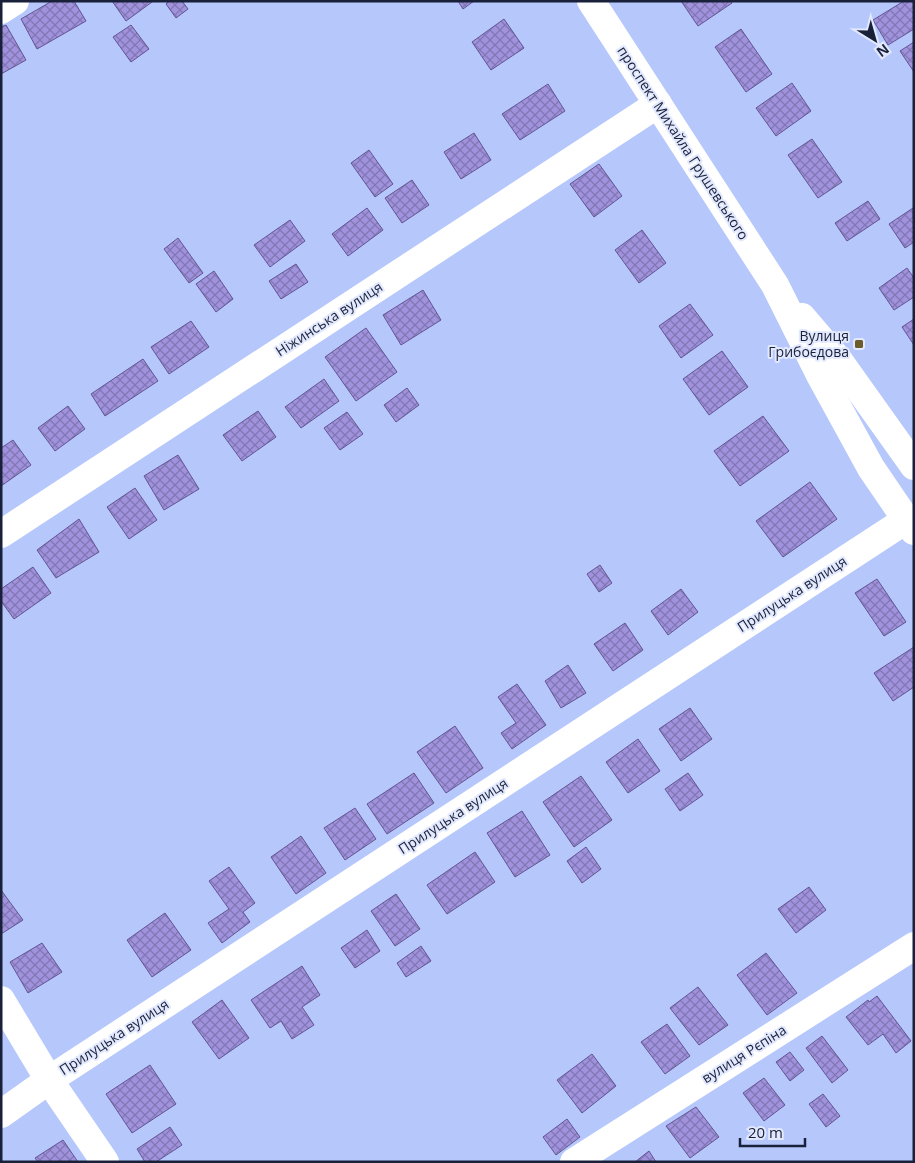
<svg xmlns="http://www.w3.org/2000/svg" width="915" height="1163" font-family="'Open Sans',sans-serif">
<defs>
<pattern id="building-cross-hatch" width="8" height="8" patternUnits="userSpaceOnUse" patternTransform="scale(1.25)"><rect width="8" height="8" fill="#a092dd"/><path d="M0 0l8 8M0 8l8-8" fill="none" stroke="#8277b4"/></pattern>
</defs>
<rect width="100%" height="100%" fill="#b6c7fc"/>
<g fill="url(#building-cross-hatch)" stroke="#625593">
<polygon points="52,1 74,1 86,21 37,49 21,19"/>
<polygon points="112,1 152,1 152,2 126,21"/>
<polygon points="169,1 182,1 188,9 176,18 166,4"/>
<polygon points="458,1 474,1 463,9"/>
<polygon points="681,1 731,1 732,3 698,26"/>
<polygon points="904,1 914,1 914,29 888,45 873,20"/>
<polygon points="504,19 524,48 491,70 472,42"/>
<polygon points="6,25 26,60 1,74 1,27"/>
<polygon points="131,25 149,49 131,62 113,37"/>
<polygon points="741,29 772,74 746,92 715,47"/>
<polygon points="914,42 914,72 900,51"/>
<polygon points="792,83 811,111 776,136 756,108"/>
<polygon points="548,84 565,111 520,140 502,114"/>
<polygon points="474,133 491,160 461,179 444,152"/>
<polygon points="812,139 842,182 818,198 788,155"/>
<polygon points="369,150 393,184 375,197 351,163"/>
<polygon points="599,164 622,196 594,217 570,184"/>
<polygon points="412,180 429,205 402,223 385,198"/>
<polygon points="868,201 880,219 847,241 835,223"/>
<polygon points="367,208 383,230 348,256 332,234"/>
<polygon points="913,208 914,242 905,248 889,224"/>
<polygon points="290,220 305,241 270,267 254,245"/>
<polygon points="642,230 666,263 639,283 615,250"/>
<polygon points="178,238 203,273 189,283 164,249"/>
<polygon points="296,264 308,282 281,299 269,281"/>
<polygon points="907,268 914,278 914,297 894,310 879,288"/>
<polygon points="214,271 233,299 216,312 196,284"/>
<polygon points="423,290 441,320 401,345 383,315"/>
<polygon points="690,304 713,335 681,358 659,326"/>
<polygon points="914,319 914,345 902,327"/>
<polygon points="191,321 209,347 169,374 151,347"/>
<polygon points="366,328 397,372 356,401 325,357"/>
<polygon points="722,351 748,387 709,415 683,379"/>
<polygon points="143,359 158,381 105,416 91,394"/>
<polygon points="324,379 339,401 301,428 285,407"/>
<polygon points="407,388 419,405 396,422 384,405"/>
<polygon points="68,406 85,429 55,451 38,428"/>
<polygon points="258,411 276,437 242,461 223,435"/>
<polygon points="347,412 363,434 340,450 324,428"/>
<polygon points="763,416 789,451 740,486 714,451"/>
<polygon points="13,440 31,465 1,486 1,448"/>
<polygon points="178,455 199,489 164,510 144,476"/>
<polygon points="810,482 837,519 783,557 756,521"/>
<polygon points="135,488 157,520 129,539 107,507"/>
<polygon points="79,519 99,552 56,578 37,550"/>
<polygon points="600,565 612,583 599,592 587,574"/>
<polygon points="33,567 51,593 14,619 1,601 1,589"/>
<polygon points="877,579 906,622 884,636 855,593"/>
<polygon points="681,589 698,612 668,635 651,611"/>
<polygon points="625,623 643,650 613,671 594,644"/>
<polygon points="914,647 914,687 893,701 874,673"/>
<polygon points="568,665 586,693 561,708 545,681"/>
<polygon points="517,684 546,725 512,749 501,733 516,723 498,697"/>
<polygon points="690,708 712,739 681,761 659,729"/>
<polygon points="455,726 483,768 446,793 417,752"/>
<polygon points="638,739 660,771 628,793 606,762"/>
<polygon points="414,773 434,803 387,834 367,804"/>
<polygon points="688,773 703,795 680,811 665,789"/>
<polygon points="581,776 612,820 574,847 543,802"/>
<polygon points="355,808 376,839 345,860 324,828"/>
<polygon points="522,811 550,855 515,877 487,833"/>
<polygon points="301,836 326,873 296,894 271,857"/>
<polygon points="586,847 601,869 582,883 567,861"/>
<polygon points="475,852 495,882 447,914 427,885"/>
<polygon points="229,867 255,903 243,912 250,922 222,943 208,923 229,909 209,881"/>
<polygon points="809,887 826,910 796,933 778,909"/>
<polygon points="1,890 23,920 1,934"/>
<polygon points="396,894 420,929 395,946 371,911"/>
<polygon points="165,913 191,950 152,977 127,940"/>
<polygon points="367,930 380,951 355,968 341,948"/>
<polygon points="42,943 62,972 28,993 10,962"/>
<polygon points="421,946 431,961 406,977 397,963"/>
<polygon points="766,953 797,993 767,1015 737,975"/>
<polygon points="302,966 320,995 302,1007 314,1025 292,1039 281,1021 270,1028 251,1000"/>
<polygon points="698,987 728,1025 699,1045 670,1008"/>
<polygon points="877,996 911,1041 896,1053 883,1034 868,1045 846,1017 868,1000 869,1002"/>
<polygon points="222,1000 249,1038 219,1059 192,1022"/>
<polygon points="667,1024 690,1056 665,1074 641,1042"/>
<polygon points="822,1036 848,1070 832,1083 806,1048"/>
<polygon points="790,1052 804,1070 790,1081 776,1062"/>
<polygon points="592,1054 616,1086 582,1113 557,1080"/>
<polygon points="150,1065 176,1104 132,1133 106,1094"/>
<polygon points="764,1078 785,1105 764,1121 743,1093"/>
<polygon points="823,1094 840,1116 826,1127 809,1104"/>
<polygon points="696,1107 719,1137 690,1158 666,1126"/>
<polygon points="567,1119 580,1137 556,1155 543,1137"/>
<polygon points="170,1127 182,1145 156,1162 145,1162 137,1149"/>
<polygon points="63,1140 78,1162 38,1162 35,1158"/>
<polygon points="649,1151 656,1162 635,1162"/>
</g>
<g fill="none" stroke-linecap="round" stroke-linejoin="round">
<g stroke="#fff" stroke-width="28">
<polyline points="1,10 15,1"/>
<polyline points="1,534 658,104"/>
<polyline points="1,1000 49,1080 105,1162"/>
<polyline points="1,1114 49,1080 906,520"/>
<polyline points="574,1162 914,946"/>
</g>
<g stroke="#fff" stroke-width="28">
<polyline points="591,1 775,285 820,375 871,468 914,531"/>
<polyline points="802,317 837,358 914,466"/>
</g>
</g>
<rect fill="#6c5c2a" stroke="#e2e9fe" stroke-width="2" x="854" y="339" width="10" height="10" rx="2.5"/>
<g text-anchor="middle" stroke-width="4" stroke-linejoin="round" paint-order="stroke">
<g font-size="14" fill="#192039" stroke="#e2e9fe">
<text transform="translate(683 143) rotate(57)" y="5">проспект Михайла Грушевського</text>
<text transform="translate(329 319) rotate(-33)" y="5">Ніжинська вулиця</text>
<text transform="translate(792 594) rotate(-33)" y="5">Прилуцька вулиця</text>
<text transform="translate(453 816) rotate(-33)" y="5">Прилуцька вулиця</text>
<text transform="translate(114 1037) rotate(-33)" y="5">Прилуцька вулиця</text>
<text transform="translate(744 1054) rotate(-32)" y="5">вулиця Рєпіна</text>
</g>
<g font-size="14" fill="#192039" stroke="#e2e9fe" text-anchor="end">
<text x="849" y="341">Вулиця<tspan x="849" dy="16">Грибоєдова</tspan></text>
</g>
</g>
<rect width="915" height="1163" fill="none" stroke="#192039" stroke-width="5"/>
<g transform="translate(875 40) rotate(143)" stroke="#e2e9fe" stroke-width="4" paint-order="stroke">
<path d="M0-4L9 19L0 12L-9 19Z" fill="#192039"/>
<text y="-8" font-size="14" font-weight="bold" text-anchor="middle" fill="#192039">N</text>
</g>
<path d="M740 1138v8h65v-8" fill="none" stroke="#192039" stroke-width="2.5"/>
<text x="748" y="1138" font-size="15" fill="#192039" stroke="#e2e9fe" stroke-width="4" paint-order="stroke">20 m</text>
</svg>
